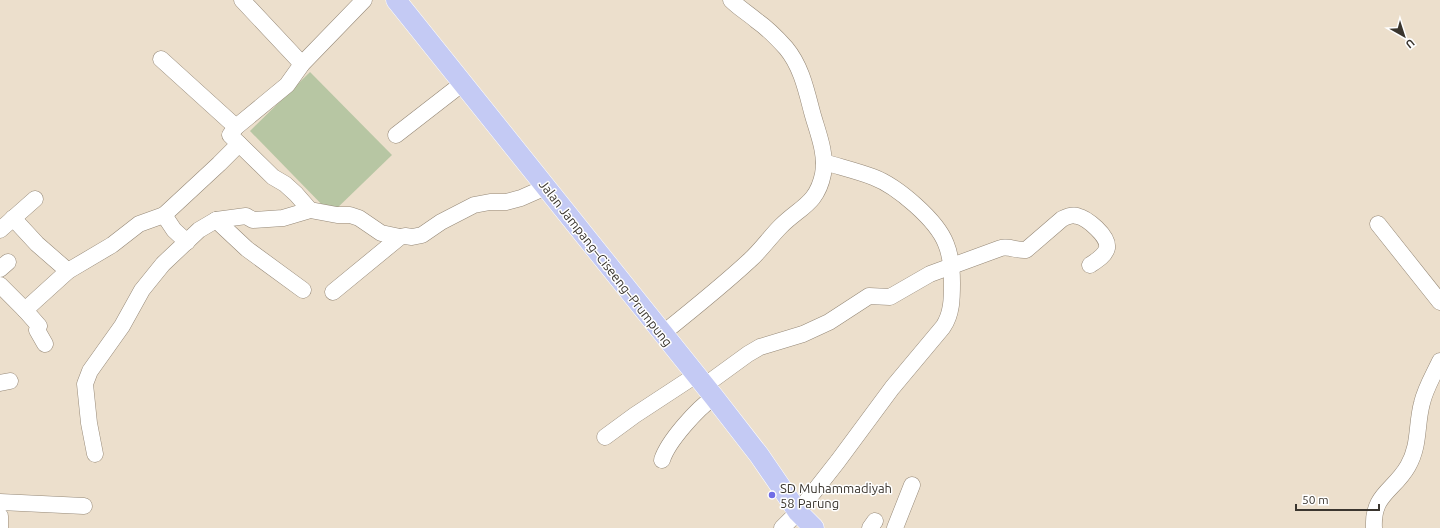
<svg xmlns="http://www.w3.org/2000/svg" width="1440" height="528" font-family="Ubuntu,sans-serif">
<rect width="100%" height="100%" fill="#ecdfcc"/>
<polygon fill="#b7c6a3" points="310,72 392,155 331,214 250,131"/>
<g fill="none" stroke-linecap="round" stroke-linejoin="round">
<defs>
<g id="minor">
<polyline points="242,0 302,64"/>
<polyline points="161,59 236,127"/>
<polyline points="396,135 463,83"/>
<polyline points="310,210 296,194 285,184 273,177 230,135 236,127 287,85 302,64 364,0"/>
<polyline points="164,215 174,230 187,242"/>
<polyline points="13,218 37,244 68,271"/>
<polyline points="216,220 247,249 303,290"/>
<polyline points="1378,224 1440,302"/>
<polyline points="0,230 35,199"/>
<polyline points="0,269 8,262"/>
<polyline points="0,285 25,310"/>
<polyline points="333,292 400,237 405,236 412,237 422,235 441,222 474,205 490,202 506,202 521,198 546,187"/>
<path d="M662 334C692 310 722 286 750 260 761 250 770 237 781 226 800 207 817 204 823 174 827 153 817 131 812 112 806 89 801 66 786 48 777 38 767 28 757 21 749 14 739 8 731 0"/>
<polyline points="45,344 37,330 39,326 25,310 68,271 112,245 139,224 164,215 219,164 239,144"/>
<polyline points="0,383 10,381"/>
<path d="M704 386 748 354 760 347 803 334 829 322 869 296 890 297 930 274 1001 248C1010 246 1017 251 1026 250L1062 219C1066 217 1072 214 1077 216 1087 218 1109 236 1107 248 1105 256 1096 261 1090 265"/>
<polyline points="605,437 635,415 696,375"/>
<polyline points="95,454 89,423 85,384 90,371 122,326 142,290 163,264 199,230 216,220 246,216 253,220 283,218 310,210 337,215 350,215 359,218 381,233 400,237"/>
<path d="M662 460C668 441 697 409 714 397"/>
<polyline points="0,502 84,506"/>
<polyline points="0,516 0,528"/>
<path d="M782 528 798 512 838 461 892 388 943 327C952 314 952 298 952 283 952 270 951 256 946 244 937 220 897 186 873 177 857 171 840 167 824 162"/>
<polyline points="870,528 875,521"/>
<polyline points="895,528 912,485"/>
<path d="M1374 528C1372 494 1394 491 1408 466 1420 445 1416 425 1422 403 1425 389 1434 374 1440 361"/>
</g>
<polyline id="major" points="396,0 714,397 759,455 798,512 814,528"/>
</defs>
<use href="#minor" stroke="#958877" stroke-width="17"/>
<use href="#major" stroke="#fff" stroke-width="21"/>
<use href="#minor" stroke="#fff" stroke-width="16"/>
<use href="#major" stroke="#c4caf4" stroke-width="20"/>
</g>
<circle fill="#6f6ce6" stroke="#fff" stroke-width="1.5" cx="772" cy="495" r="4"/>
<g text-anchor="middle" stroke-width="3" stroke-linejoin="round" paint-order="stroke">
<g font-size="13" fill="#3a352e" stroke="#fff">
<text transform="translate(606 263) rotate(52)" y="5">Jalan Jampang–Ciseeng–Prumpung</text>
</g>
<g font-size="13" fill="#3a352e" stroke="#fff" text-anchor="start">
<text x="780" y="493">SD Muhammadiyah<tspan x="780" dy="15">58 Parung</tspan></text>
</g>
</g>
<g transform="translate(1404 36) rotate(141)" stroke="#ffffff" stroke-width="3" paint-order="stroke">
<path d="M0-3L7 15L0 10L-7 15Z" fill="#3a352e"/>
<text y="-6" font-size="11" font-weight="bold" text-anchor="middle" fill="#3a352e">U</text>
</g>
<path d="M1296 504v6h83v-6" fill="none" stroke="#3a352e" stroke-width="2"/>
<text x="1302" y="504" font-size="12" fill="#3a352e" stroke="#ffffff" stroke-width="3" paint-order="stroke">50 m</text>
</svg>
